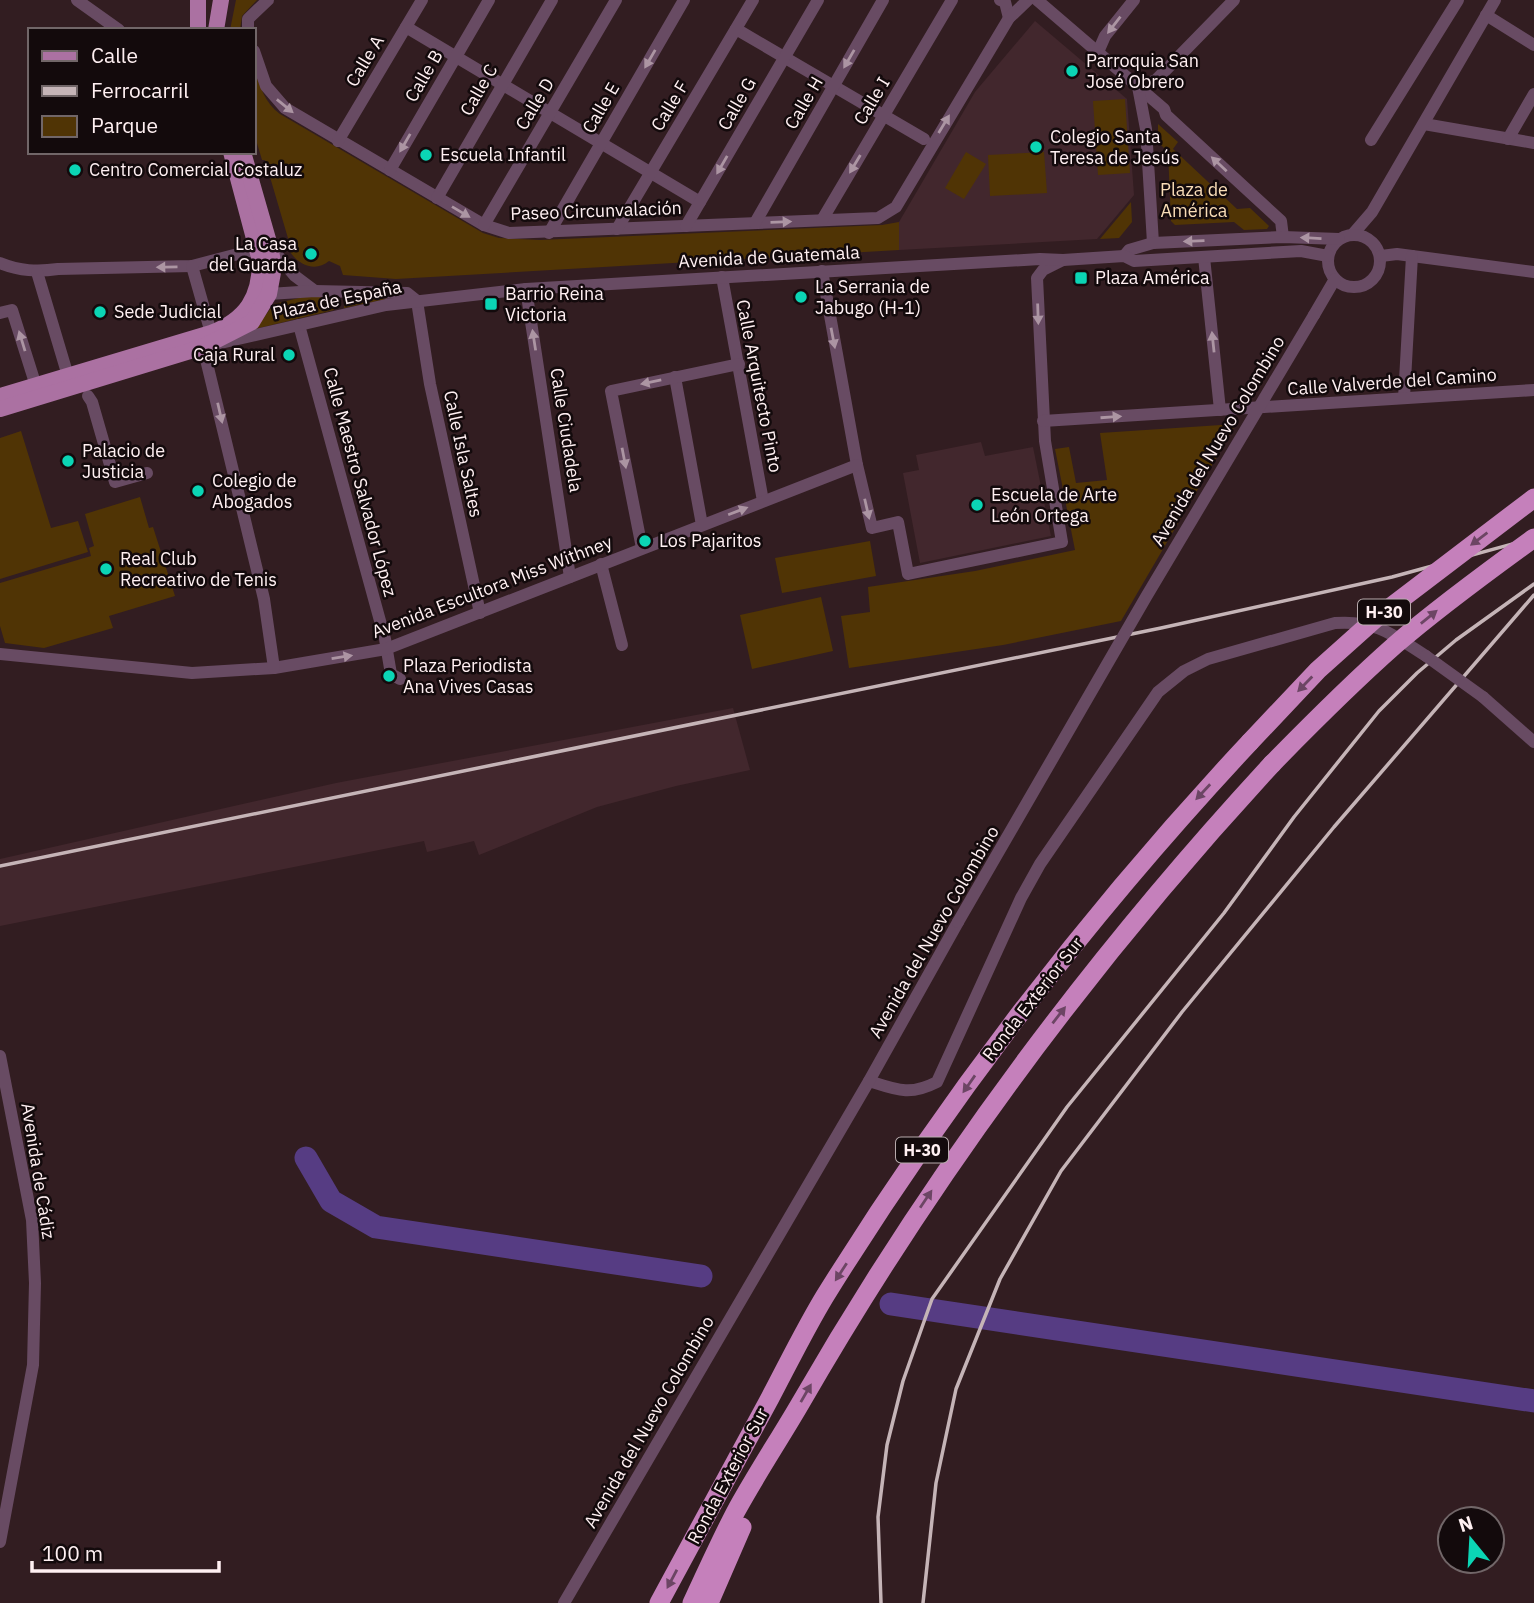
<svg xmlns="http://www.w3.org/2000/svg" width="1534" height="1603" font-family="'IBM Plex Sans',sans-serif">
<rect width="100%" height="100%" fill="#321d21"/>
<g fill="#42272d">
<polygon points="1035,21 1127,99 1134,195 1097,239 899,250 899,222 975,92"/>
<polygon points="981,442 985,456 1033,447 1051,536 920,563 903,473 919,470 916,455"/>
<polygon points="733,708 750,770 676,786 597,807 479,855 474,841 427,852 424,841 0,926 0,859 336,783"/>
</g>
<g fill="#503405">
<polygon points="236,0 257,0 242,16 240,30 230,30"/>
<path d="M254 70C261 88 265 103 280 114L483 233 499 238 540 240 882 225 899 222V250L396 279 343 275 340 266 329 261C314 274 294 263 287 246L290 245 265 160H262L254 133Z"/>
<polygon points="1125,99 1130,173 1098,175 1093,101"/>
<polygon points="1158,124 1178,142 1173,149 1237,209 1250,208 1269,226 1267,229 1244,230 1234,222 1175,225 1171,221 1168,152 1158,142"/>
<polygon points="966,152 986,164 964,199 945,188"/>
<polygon points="1044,152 1047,193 990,196 988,155"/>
<polygon points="1131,202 1132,222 1119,238 1100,239"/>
<polygon points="303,297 334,297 334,310 255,329 274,304"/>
<polygon points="344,297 386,297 387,299 344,308"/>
<polygon points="1236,424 1121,621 1003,645 849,668 841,616 870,612 868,587 975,571 1075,550 1055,449 1069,447 1076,483 1107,480 1100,433"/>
<polygon points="21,431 51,528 78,521 88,552 0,579 0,438"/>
<polygon points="140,497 149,528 153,527 175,596 109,616 113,628 44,648 5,643 0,626 0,583 91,556 89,548 94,546 85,514"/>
<polygon points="870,541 876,576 782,593 775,558"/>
<polygon points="821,597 833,651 752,669 740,615"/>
</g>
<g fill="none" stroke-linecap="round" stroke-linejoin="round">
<g stroke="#563c83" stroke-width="23">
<polyline points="306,1158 331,1201 376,1227 701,1276"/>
<polyline points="891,1304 1534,1401"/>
</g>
<g stroke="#684b63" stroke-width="12">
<polyline points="77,0 119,30"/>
<polyline points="1000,0 1005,2 1009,18"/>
<polyline points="1037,0 1164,109 1166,115 1281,221 1283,237"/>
<polyline points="1486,15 1534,45"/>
<polyline points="406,27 700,202"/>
<polyline points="736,29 924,139"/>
<polyline points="248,30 248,19 268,0"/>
<polyline points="254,51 266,86 285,108 484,225 509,233 878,218 896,207 1009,18 1028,0"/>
<polyline points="1098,52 1105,36 1134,0"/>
<polyline points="1138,87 1146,129 1153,243"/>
<polyline points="1138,87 1156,80 1234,0"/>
<polyline points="1424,124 1534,143"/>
<polyline points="1508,139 1534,94"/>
<polyline points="1371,140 1458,0"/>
<polyline points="338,141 422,0"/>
<polyline points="390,170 489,0"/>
<polyline points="437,198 552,0"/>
<polyline points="822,220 952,0"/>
<polyline points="755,223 883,0"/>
<polyline points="484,225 616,0"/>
<polyline points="686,226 818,0"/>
<polyline points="617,229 753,0"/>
<polyline points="549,233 684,0"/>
<polyline points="1353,234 1372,212 1495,0"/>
<circle cx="1354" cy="261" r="26"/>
<polyline points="273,250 295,276 315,291"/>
<polyline points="1124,256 1129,250 1153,243 1283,237 1339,239"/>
<polyline points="1381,256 1397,254 1534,272"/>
<polyline points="1204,257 1220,410"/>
<path d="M0 263C20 271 37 272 58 269L192 266 257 249"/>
<polyline points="192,266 211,333"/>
<polyline points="822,271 857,465 872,528 898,522 908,574 1062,542 1045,441 1037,278 1043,270 1063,260"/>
<polyline points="37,272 68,376"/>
<polyline points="722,277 763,501"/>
<polyline points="526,289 570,577"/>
<polyline points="263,292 269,294 315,291 407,293 417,301"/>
<polyline points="417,301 430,384 480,613"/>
<polyline points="0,313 12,310 36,386"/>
<polyline points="1314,315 1335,279"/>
<polyline points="299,325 385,639 391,674 400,679"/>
<polyline points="675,377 702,525"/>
<polyline points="88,396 92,402 115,482 147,473"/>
<polyline points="1404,398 1412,256"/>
<polyline points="1043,421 1534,390"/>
<polyline points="642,548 611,391 739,364"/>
<polyline points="601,564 622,645"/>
<polyline points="0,654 192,673 274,668 386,649 857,465"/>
<polyline points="274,668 264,599 203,347 386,305 526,289 1040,259 1063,260 1124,256 1134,261 1301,251 1328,256"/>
<polyline points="1483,697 1534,742"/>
<polyline points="0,1056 32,1220 35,1283 33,1365 0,1542"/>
<path d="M869 1081C897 1090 910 1096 937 1082L1021 898 1040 864 1158 692 1184 671 1208 659 1335 623C1377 620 1393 635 1426 656"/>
<polyline points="564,1603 869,1081 958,922"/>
</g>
<g stroke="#ab71a2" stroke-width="16">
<polyline points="198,0 198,30"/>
<polyline points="216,30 221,0"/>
<path d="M0 396 211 333C246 319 260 298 260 261L231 152"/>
<polyline points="0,409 203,347 252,322 269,294 274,267 270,246 243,152"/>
</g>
<g stroke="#c580bb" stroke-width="19">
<path d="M659 1603C696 1535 733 1466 770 1398 788 1364 805 1329 825 1296 948 1098 1091 912 1250 742"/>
<path d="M692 1603C706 1573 720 1542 735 1513 755 1476 779 1440 800 1404 933 1173 1091 960 1272 764"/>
<polyline points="709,1603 742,1527"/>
</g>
<g stroke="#c5b4b7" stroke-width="3.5">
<polyline points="0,866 1161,628 1392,577 1534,538"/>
<polyline points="881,1603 878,1517 887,1445 903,1381 932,1299 1067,1107 1224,913 1294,817 1379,711 1417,673 1456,640 1534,584"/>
<polyline points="923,1603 936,1483 956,1389 1000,1279 1061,1171 1182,1012 1334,827 1534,595"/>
</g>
<g stroke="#684b63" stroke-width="12">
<polyline points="1426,656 1483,697"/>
<polyline points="958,922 1146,597 1314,315"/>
</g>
<g stroke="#c580bb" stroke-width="19">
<polyline points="1250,742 1318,670 1375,619 1534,498"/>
<path d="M1272 764C1312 723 1352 683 1395 645 1439 607 1487 572 1534 538"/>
</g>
</g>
<defs><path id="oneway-solid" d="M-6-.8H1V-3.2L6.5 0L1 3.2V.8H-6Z" transform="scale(1.75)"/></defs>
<g fill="#ac95a3">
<use href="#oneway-solid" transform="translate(1114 25) rotate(128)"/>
<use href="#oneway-solid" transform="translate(650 59) rotate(120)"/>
<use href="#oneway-solid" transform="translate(849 59) rotate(120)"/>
<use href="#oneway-solid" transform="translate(285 106) rotate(39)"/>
<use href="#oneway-solid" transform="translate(944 124) rotate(-59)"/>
<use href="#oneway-solid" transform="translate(405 143) rotate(120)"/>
<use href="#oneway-solid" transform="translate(855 164) rotate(121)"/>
<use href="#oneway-solid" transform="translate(1219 164) rotate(-137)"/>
<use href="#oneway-solid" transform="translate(722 165) rotate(120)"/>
<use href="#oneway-solid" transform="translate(461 212) rotate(31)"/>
<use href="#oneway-solid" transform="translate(781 222) rotate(-2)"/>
<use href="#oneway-solid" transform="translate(1311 238) rotate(-177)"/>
<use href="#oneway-solid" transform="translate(1194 241) rotate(178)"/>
<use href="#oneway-solid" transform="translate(167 267) rotate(179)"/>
<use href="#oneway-solid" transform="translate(1038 314) rotate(88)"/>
<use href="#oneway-solid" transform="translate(833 338) rotate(79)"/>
<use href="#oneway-solid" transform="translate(534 340) rotate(-99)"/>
<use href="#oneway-solid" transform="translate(22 341) rotate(-107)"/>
<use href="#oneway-solid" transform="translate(1213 342) rotate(-96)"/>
<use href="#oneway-solid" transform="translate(651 382) rotate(168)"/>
<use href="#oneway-solid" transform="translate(220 413) rotate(77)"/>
<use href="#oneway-solid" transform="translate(1111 417) rotate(-4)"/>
<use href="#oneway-solid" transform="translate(624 458) rotate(79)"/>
<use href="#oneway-solid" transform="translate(867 509) rotate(77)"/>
<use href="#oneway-solid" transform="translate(738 511) rotate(-21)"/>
<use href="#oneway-solid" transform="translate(342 657) rotate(-9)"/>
</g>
<g fill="#6c4564">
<use href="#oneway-solid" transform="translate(1479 539) rotate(143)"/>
<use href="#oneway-solid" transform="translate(1429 617) rotate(-39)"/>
<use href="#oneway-solid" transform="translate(1305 684) rotate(134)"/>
<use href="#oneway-solid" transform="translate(1203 792) rotate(133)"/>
<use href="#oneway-solid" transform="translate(1059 1015) rotate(-52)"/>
<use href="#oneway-solid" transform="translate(969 1084) rotate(125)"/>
<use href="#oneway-solid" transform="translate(926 1199) rotate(-56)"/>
<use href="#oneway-solid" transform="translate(841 1272) rotate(123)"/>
<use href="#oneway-solid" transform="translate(806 1393) rotate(-60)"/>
<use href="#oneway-solid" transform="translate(672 1579) rotate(118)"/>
</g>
<g fill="#0bd5b5" stroke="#130a0c" stroke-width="2.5">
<circle cx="1072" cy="71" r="7"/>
<circle cx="1036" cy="147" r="7"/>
<circle cx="426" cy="155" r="7"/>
<circle cx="75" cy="170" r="7"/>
<circle cx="311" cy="254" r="7"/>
<rect x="1074" y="271" width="14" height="14" rx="3.5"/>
<circle cx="801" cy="297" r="7"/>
<rect x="484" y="297" width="14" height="14" rx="3.5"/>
<circle cx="100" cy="312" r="7"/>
<circle cx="289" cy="355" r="7"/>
<circle cx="68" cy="461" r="7"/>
<circle cx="198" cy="491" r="7"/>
<circle cx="977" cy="505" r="7"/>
<circle cx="645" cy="541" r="7"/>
<circle cx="106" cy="569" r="7"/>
<circle cx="389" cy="676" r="7"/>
</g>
<g text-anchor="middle" stroke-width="5" stroke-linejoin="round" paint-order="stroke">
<g fill="#130a0c" stroke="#b8abad" stroke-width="2">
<rect x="1358" y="599.5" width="52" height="25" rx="5"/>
<rect x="896" y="1137.5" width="52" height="25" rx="5"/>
</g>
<g font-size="16" font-weight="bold" fill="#fff0f2">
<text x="1384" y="618">H-30</text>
<text x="922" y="1156">H-30</text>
</g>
<g font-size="18" fill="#fff0f2" stroke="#130a0c">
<text transform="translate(365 61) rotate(-59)" y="6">Calle A</text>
<text transform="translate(424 76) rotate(-60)" y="6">Calle B</text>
<text transform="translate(479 90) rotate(-60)" y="6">Calle C</text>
<text transform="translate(872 101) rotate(-59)" y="6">Calle I</text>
<text transform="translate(804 103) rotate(-60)" y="6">Calle H</text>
<text transform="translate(535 104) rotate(-59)" y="6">Calle D</text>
<text transform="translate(737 104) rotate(-60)" y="6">Calle G</text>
<text transform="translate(670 106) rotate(-59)" y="6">Calle F</text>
<text transform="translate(601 108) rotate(-60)" y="6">Calle E</text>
<text transform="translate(596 211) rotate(-2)" y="6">Paseo Circunvalación</text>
<text transform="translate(769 257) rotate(-3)" y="6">Avenida de Guatemala</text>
<text transform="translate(337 300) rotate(-12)" y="6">Plaza de España</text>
<text transform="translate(1392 382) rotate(-4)" y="6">Calle Valverde del Camino</text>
<text transform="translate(759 386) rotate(79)" y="6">Calle Arquitecto Pinto</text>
<text transform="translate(566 430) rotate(81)" y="6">Calle Ciudadela</text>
<text transform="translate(1218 441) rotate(-59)" y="6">Avenida del Nuevo Colombino</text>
<text transform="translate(463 454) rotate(78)" y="6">Calle Isla Saltes</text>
<text transform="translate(360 482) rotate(75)" y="6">Calle Maestro Salvador López</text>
<text transform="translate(492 587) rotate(-21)" y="6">Avenida Escultora Miss Withney</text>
<text transform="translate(934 932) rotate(-60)" y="6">Avenida del Nuevo Colombino</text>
<text transform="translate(1033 999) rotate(-52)" y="6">Ronda Exterior Sur</text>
<text transform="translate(38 1171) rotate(81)" y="6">Avenida de Cádiz</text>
<text transform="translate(649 1422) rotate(-60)" y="6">Avenida del Nuevo Colombino</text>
<text transform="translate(728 1476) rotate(-62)" y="6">Ronda Exterior Sur</text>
</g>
<g font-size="18" fill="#fff0f2" stroke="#130a0c" text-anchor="start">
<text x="1086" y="67">Parroquia San<tspan x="1086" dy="21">José Obrero</tspan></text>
<text x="1050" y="143">Colegio Santa<tspan x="1050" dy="21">Teresa de Jesús</tspan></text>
<text x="440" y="161">Escuela Infantil</text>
<text x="89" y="176">Centro Comercial Costaluz</text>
<text x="297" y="250" text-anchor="end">La Casa<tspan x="297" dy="21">del Guarda</tspan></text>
<text x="1095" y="284">Plaza América</text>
<text x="815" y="293">La Serrania de<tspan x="815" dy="21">Jabugo (H-1)</tspan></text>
<text x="505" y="300">Barrio Reina<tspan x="505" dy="21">Victoria</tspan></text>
<text x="114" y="318">Sede Judicial</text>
<text x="275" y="361" text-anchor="end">Caja Rural</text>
<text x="82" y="457">Palacio de<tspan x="82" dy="21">Justicia</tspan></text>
<text x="212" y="487">Colegio de<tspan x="212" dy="21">Abogados</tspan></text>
<text x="991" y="501">Escuela de Arte<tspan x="991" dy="21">León Ortega</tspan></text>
<text x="659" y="547">Los Pajaritos</text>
<text x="120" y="565">Real Club<tspan x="120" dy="21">Recreativo de Tenis</tspan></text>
<text x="403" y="672">Plaza Periodista<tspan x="403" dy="21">Ana Vives Casas</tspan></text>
</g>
<g font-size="18" fill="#f9ddb7" stroke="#130a0c">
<text x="1194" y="196">Plaza de<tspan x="1194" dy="21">América</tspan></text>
</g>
</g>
<rect x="28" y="28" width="228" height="126" fill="#130a0c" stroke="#716668" stroke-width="2"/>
<rect x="42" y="51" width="35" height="10" fill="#ab71a2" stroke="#716668" stroke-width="2"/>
<text x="91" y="63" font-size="21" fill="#fff0f2">Calle</text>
<rect x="42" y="86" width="35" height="10" fill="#c5b4b7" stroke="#716668" stroke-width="2"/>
<text x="91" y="98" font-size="21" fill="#fff0f2">Ferrocarril</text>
<rect x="42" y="116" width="35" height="21" fill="#503405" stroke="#716668" stroke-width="2"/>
<text x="91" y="133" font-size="21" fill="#fff0f2">Parque</text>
<g transform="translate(1471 1540) rotate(342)"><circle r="33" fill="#130a0c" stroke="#716668" stroke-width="2"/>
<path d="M0-5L12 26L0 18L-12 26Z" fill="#0bd5b5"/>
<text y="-10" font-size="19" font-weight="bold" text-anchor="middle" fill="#fff0f2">N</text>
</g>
<path d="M32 1561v10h187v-10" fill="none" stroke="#fff0f2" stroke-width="3.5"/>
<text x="42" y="1561" font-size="21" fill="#fff0f2" stroke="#130a0c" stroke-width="5" paint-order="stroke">100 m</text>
</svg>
